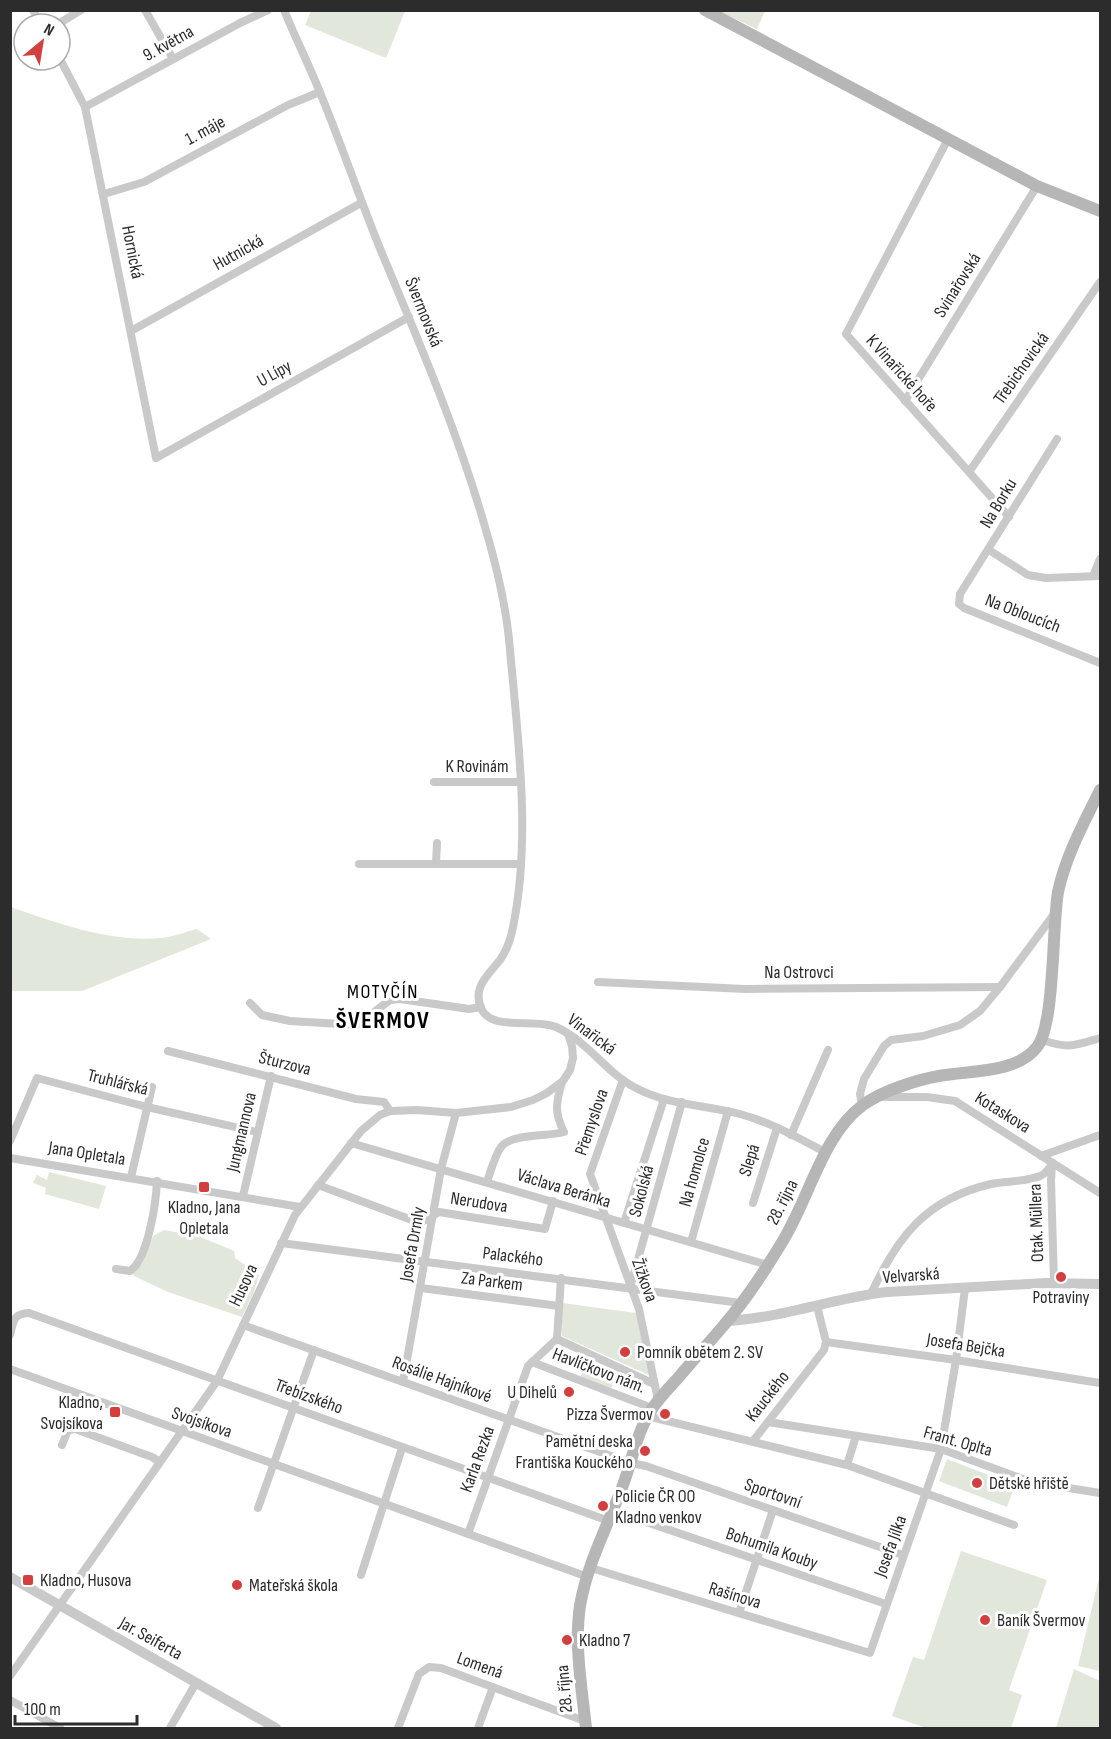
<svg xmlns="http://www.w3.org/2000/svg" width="1111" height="1739" font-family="'Sofia Sans Condensed',sans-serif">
<rect width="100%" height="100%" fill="#fff"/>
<g fill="#e1e8db">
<polygon points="311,11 311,10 405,11 386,58 305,25"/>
<polygon points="718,11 765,11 757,29"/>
<path d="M11 907C56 923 112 943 161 938 173 937 185 932 197 929L211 939 82 991H11Z"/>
<polygon points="49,1172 106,1186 99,1209 45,1194 46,1188 33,1183 37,1175 47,1180"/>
<polygon points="164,1230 198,1236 234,1251 235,1258 259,1275 254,1292 242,1317 168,1292 132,1275 143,1262 153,1236"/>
<polygon points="562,1303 636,1313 649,1375 562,1336"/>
<polygon points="588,1359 617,1374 611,1388 580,1377"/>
<polygon points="947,1459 1015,1485 1007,1507 939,1481"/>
<polygon points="961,1551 1047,1580 1009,1690 1022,1695 1011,1728 926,1728 892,1716 913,1657 924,1660"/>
<polygon points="1100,1574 1100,1671 1078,1666"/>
<polygon points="1074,1669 1100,1681 1100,1728 1056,1728"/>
</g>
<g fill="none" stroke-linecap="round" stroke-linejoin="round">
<g stroke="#c9c9c9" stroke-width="8">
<polyline points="33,10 41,24"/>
<polyline points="145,10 173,59"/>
<path d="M284 10C295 37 308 63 319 90 341 143 359 197 381 251 419 342 458 432 485 527 496 564 505 601 509 639 517 731 532 836 513 927 511 938 507 950 500 960 488 975 471 988 482 1010 493 1031 536 1018 556 1027 589 1042 607 1074 636 1088 667 1105 706 1105 740 1114 770 1122 798 1138 825 1152"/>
<polyline points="58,24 81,10"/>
<polyline points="60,59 85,107 156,458 409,317"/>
<polyline points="85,107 240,23 268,10"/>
<polyline points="948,139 846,334 1009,517"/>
<polyline points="104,194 144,182 288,105 320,92"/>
<polyline points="131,331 361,203"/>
<polyline points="905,401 1037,186"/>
<polyline points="1057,439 960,594 959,604 964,608 1100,663"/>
<polyline points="969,472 1100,282"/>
<polyline points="989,550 1028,575 1046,578 1100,576"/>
<polyline points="1093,576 1100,559"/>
<polyline points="434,782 520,782"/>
<polyline points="359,864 521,864"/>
<polyline points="436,864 437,843"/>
<polyline points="598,982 745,989 1000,987"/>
<polyline points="250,1003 262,1015 290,1021 357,1025 390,1000 400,999 469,1009 481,1007"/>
<path d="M1042 1040C1069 1049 1073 1046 1100 1038"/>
<polyline points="168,1051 356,1099 384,1102 390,1111"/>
<polyline points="623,1080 590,1174 639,1309 658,1400"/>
<polyline points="880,1097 927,1097 955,1101 1100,1193"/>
<polyline points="862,1105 860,1094 864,1079 884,1046 891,1040 923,1036 960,1025 980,1011 1000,987 1055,913"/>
<polyline points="791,1135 828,1050"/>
<polyline points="10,1141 37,1078 147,1107 257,1132"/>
<polyline points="351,1143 768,1265"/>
<polyline points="1041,1156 1100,1135"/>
<polyline points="10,1158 300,1207"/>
<polyline points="1052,1166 1051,1180 1054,1283"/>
<polyline points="131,1177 152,1087"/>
<path d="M487 1182C491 1171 494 1157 501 1147 512 1133 547 1137 564 1132 554 1112 556 1103 562 1082"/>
<polyline points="318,1185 420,1223 439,1212 545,1229 553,1201"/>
<polyline points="243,1196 271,1076"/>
<polyline points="753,1203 777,1128"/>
<polyline points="624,1223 664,1099"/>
<polyline points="691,1242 728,1111"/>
<polyline points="281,1243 741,1303"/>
<path d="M116 1269 130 1271C148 1259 156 1203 157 1181"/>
<polyline points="421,1288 559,1306"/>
<polyline points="630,1288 682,1102"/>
<path d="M871 1294C897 1237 926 1199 991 1184 1005 1181 1027 1182 1040 1176 1046 1174 1049 1168 1053 1163"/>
<polyline points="243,1325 631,1463 646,1466 903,1555"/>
<path d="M10 1335C14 1321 12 1314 29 1313L609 1521"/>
<polyline points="557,1339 654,1384"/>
<polyline points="826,1342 956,1360 1100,1383"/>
<polyline points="532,1362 652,1408"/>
<polyline points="10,1369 588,1577"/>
<polyline points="403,1382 441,1169 456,1113"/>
<polyline points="647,1416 847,1465 1014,1525"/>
<polyline points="768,1422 941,1449 1031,1482 1100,1493"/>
<polyline points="753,1441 824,1350 826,1342 817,1306"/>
<polyline points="62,1445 68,1430 75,1429 152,1457 160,1462"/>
<polyline points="847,1465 856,1436"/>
<polyline points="258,1508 314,1350"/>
<polyline points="614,1511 886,1604"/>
<polyline points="468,1534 528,1366 557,1339 561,1278"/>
<polyline points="591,1568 870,1653 941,1449 956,1360 965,1288"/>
<polyline points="361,1575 402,1448"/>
<polyline points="739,1613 773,1510"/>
<polyline points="10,1676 217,1381 295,1215 361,1131 380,1115 390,1111 417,1110 456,1113 511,1107 533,1100 547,1093 563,1081 570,1070 573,1058 572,1046 568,1034"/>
<polyline points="10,1700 60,1728"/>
<polyline points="170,1728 196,1683"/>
<polyline points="398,1728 419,1674 429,1667 441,1668 585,1721"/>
<polyline points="478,1728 493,1687"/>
</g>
<g stroke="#c9c9c9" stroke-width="10">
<path d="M727 1321C782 1318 833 1298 887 1292L1045 1283 1100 1284"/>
<polyline points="10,1577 276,1728"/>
</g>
<g stroke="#b6b6b6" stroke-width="12">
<polyline points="705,10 1037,186 1100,211"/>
<path d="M586 1728C582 1690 574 1644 580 1606 587 1564 608 1525 623 1485 632 1461 637 1431 652 1409 659 1398 669 1388 678 1378 693 1360 709 1343 724 1325 746 1300 764 1272 781 1244 809 1200 822 1135 863 1105 882 1091 916 1080 939 1076 970 1070 1016 1074 1037 1047 1055 1025 1052 926 1058 892 1066 855 1084 823 1100 790"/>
</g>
</g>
<g fill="#d33e3e" stroke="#fff" stroke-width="2">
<rect x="198" y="1181" width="12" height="12" rx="3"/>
<circle cx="1061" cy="1277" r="6"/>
<circle cx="625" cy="1352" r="6"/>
<circle cx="569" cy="1392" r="6"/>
<rect x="109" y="1406" width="12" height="12" rx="3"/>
<circle cx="665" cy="1414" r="6"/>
<circle cx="645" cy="1451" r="6"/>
<circle cx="977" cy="1483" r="6"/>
<circle cx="603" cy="1506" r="6"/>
<rect x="22" y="1574" width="12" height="12" rx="3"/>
<circle cx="237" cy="1585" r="6"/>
<circle cx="985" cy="1620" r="6"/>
<circle cx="567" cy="1640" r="6"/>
</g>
<g text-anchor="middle" stroke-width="6" stroke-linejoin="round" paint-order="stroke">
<g font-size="18" fill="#2c2c2c" stroke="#fff">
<text transform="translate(168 43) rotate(-29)" y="6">9. května</text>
<text transform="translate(205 130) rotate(-28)" y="6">1. máje</text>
<text transform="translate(133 252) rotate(79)" y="6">Hornická</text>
<text transform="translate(238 252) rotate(-29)" y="6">Hutnická</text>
<text transform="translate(957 285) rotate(-58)" y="6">Svinařovská</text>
<text transform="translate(424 312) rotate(68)" y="6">Švermovská</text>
<text transform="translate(1021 368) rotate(-55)" y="6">Třebichovická</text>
<text transform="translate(274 373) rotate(-29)" y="6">U Lípy</text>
<text transform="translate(902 373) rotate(48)" y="6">K Vinařické hoře</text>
<text transform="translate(998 503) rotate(-59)" y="6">Na Borku</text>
<text transform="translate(1023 613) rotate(21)" y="6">Na Obloucích</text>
<text x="477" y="772">K Rovinám</text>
<text x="799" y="978">Na Ostrovci</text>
<text transform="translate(592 1034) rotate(37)" y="6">Vinařická</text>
<text transform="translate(285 1063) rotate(14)" y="6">Šturzova</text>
<text transform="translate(118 1082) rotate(14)" y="6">Truhlářská</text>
<text transform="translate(1003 1112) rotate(32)" y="6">Kotaskova</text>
<text transform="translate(591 1122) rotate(-71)" y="6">Přemyslova</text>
<text transform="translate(241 1132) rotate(-77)" y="6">Jungmannova</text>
<text transform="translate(87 1153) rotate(9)" y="6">Jana Opletala</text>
<text transform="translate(749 1160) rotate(-72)" y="6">Slepá</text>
<text transform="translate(694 1172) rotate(-74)" y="6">Na homolce</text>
<text transform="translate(564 1188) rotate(17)" y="6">Václava Beránka</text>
<text transform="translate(641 1191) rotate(-75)" y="6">Sokolská</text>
<text transform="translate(479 1202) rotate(9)" y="6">Nerudova</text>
<text transform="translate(782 1202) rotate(-63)" y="6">28. října</text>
<text transform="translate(1036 1223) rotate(-92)" y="6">Otak. Müllera</text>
<text transform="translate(412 1244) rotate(-80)" y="6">Josefa Drmly</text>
<text transform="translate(513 1256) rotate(7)" y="6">Palackého</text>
<text transform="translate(911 1275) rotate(-4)" y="6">Velvarská</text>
<text transform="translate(645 1280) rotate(70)" y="6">Žižkova</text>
<text transform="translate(492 1281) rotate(7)" y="6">Za Parkem</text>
<text transform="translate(243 1285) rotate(-65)" y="6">Husova</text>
<text transform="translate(966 1345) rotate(9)" y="6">Josefa Bejčka</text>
<text transform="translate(599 1370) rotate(21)" y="6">Havlíčkovo nám.</text>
<text transform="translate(442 1379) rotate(20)" y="6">Rosálie Hajníkové</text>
<text transform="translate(309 1396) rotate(20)" y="6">Třebízského</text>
<text transform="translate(767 1396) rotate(-52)" y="6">Kauckého</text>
<text transform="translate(202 1422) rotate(19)" y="6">Svojsíkova</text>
<text transform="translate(958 1441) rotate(16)" y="6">Frant. Oplta</text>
<text transform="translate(477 1459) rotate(-70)" y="6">Karla Rezka</text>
<text transform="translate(773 1493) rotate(19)" y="6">Sportovní</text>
<text transform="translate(890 1546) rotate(-70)" y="6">Josefa Jílka</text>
<text transform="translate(772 1548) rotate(19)" y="6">Bohumila Kouby</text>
<text transform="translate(735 1595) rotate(17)" y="6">Rašínova</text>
<text transform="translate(151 1638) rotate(29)" y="6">Jar. Seiferta</text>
<text transform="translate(480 1665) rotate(20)" y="6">Lomená</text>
<text transform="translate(564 1689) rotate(-95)" y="6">28. října</text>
</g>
<g font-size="18" fill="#2c2c2c" stroke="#fff" text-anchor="start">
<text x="204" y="1213" text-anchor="middle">Kladno, Jana<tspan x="204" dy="21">Opletala</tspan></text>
<text x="1061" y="1303" text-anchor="middle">Potraviny</text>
<text x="637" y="1358">Pomník obětem 2. SV</text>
<text x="557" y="1398" text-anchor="end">U Dihelů</text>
<text x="103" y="1408" text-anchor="end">Kladno,<tspan x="103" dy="21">Svojsíkova</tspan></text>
<text x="653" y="1420" text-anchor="end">Pizza Švermov</text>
<text x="633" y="1447" text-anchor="end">Pamětní deska<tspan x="633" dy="21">Františka Kouckého</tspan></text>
<text x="989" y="1489">Dětské hřiště</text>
<text x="615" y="1502">Policie ČR OO<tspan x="615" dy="21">Kladno venkov</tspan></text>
<text x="40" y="1586">Kladno, Husova</text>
<text x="249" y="1591">Mateřská škola</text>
<text x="997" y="1626">Baník Švermov</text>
<text x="579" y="1646">Kladno 7</text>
</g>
<g font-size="20" letter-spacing="1.5" fill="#000" stroke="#fff">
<text x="383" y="998">MOTYČÍN</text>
</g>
<g font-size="24" font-weight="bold" letter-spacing="1.5" fill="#000" stroke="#fff">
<text x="383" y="1028">ŠVERMOV</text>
</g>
</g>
<rect width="1111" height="1739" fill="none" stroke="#2c2c2c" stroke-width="24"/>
<g transform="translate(42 42) rotate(30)"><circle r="28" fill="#ffffff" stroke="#ababab" stroke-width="1.5"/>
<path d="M0-4.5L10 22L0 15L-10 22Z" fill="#d33e3e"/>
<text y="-9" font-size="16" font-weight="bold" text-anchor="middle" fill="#2c2c2c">N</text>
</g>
<path d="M15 1715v9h122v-9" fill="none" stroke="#2c2c2c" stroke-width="3"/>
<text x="24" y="1715" font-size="18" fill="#2c2c2c" stroke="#ffffff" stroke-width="4.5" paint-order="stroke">100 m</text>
</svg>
